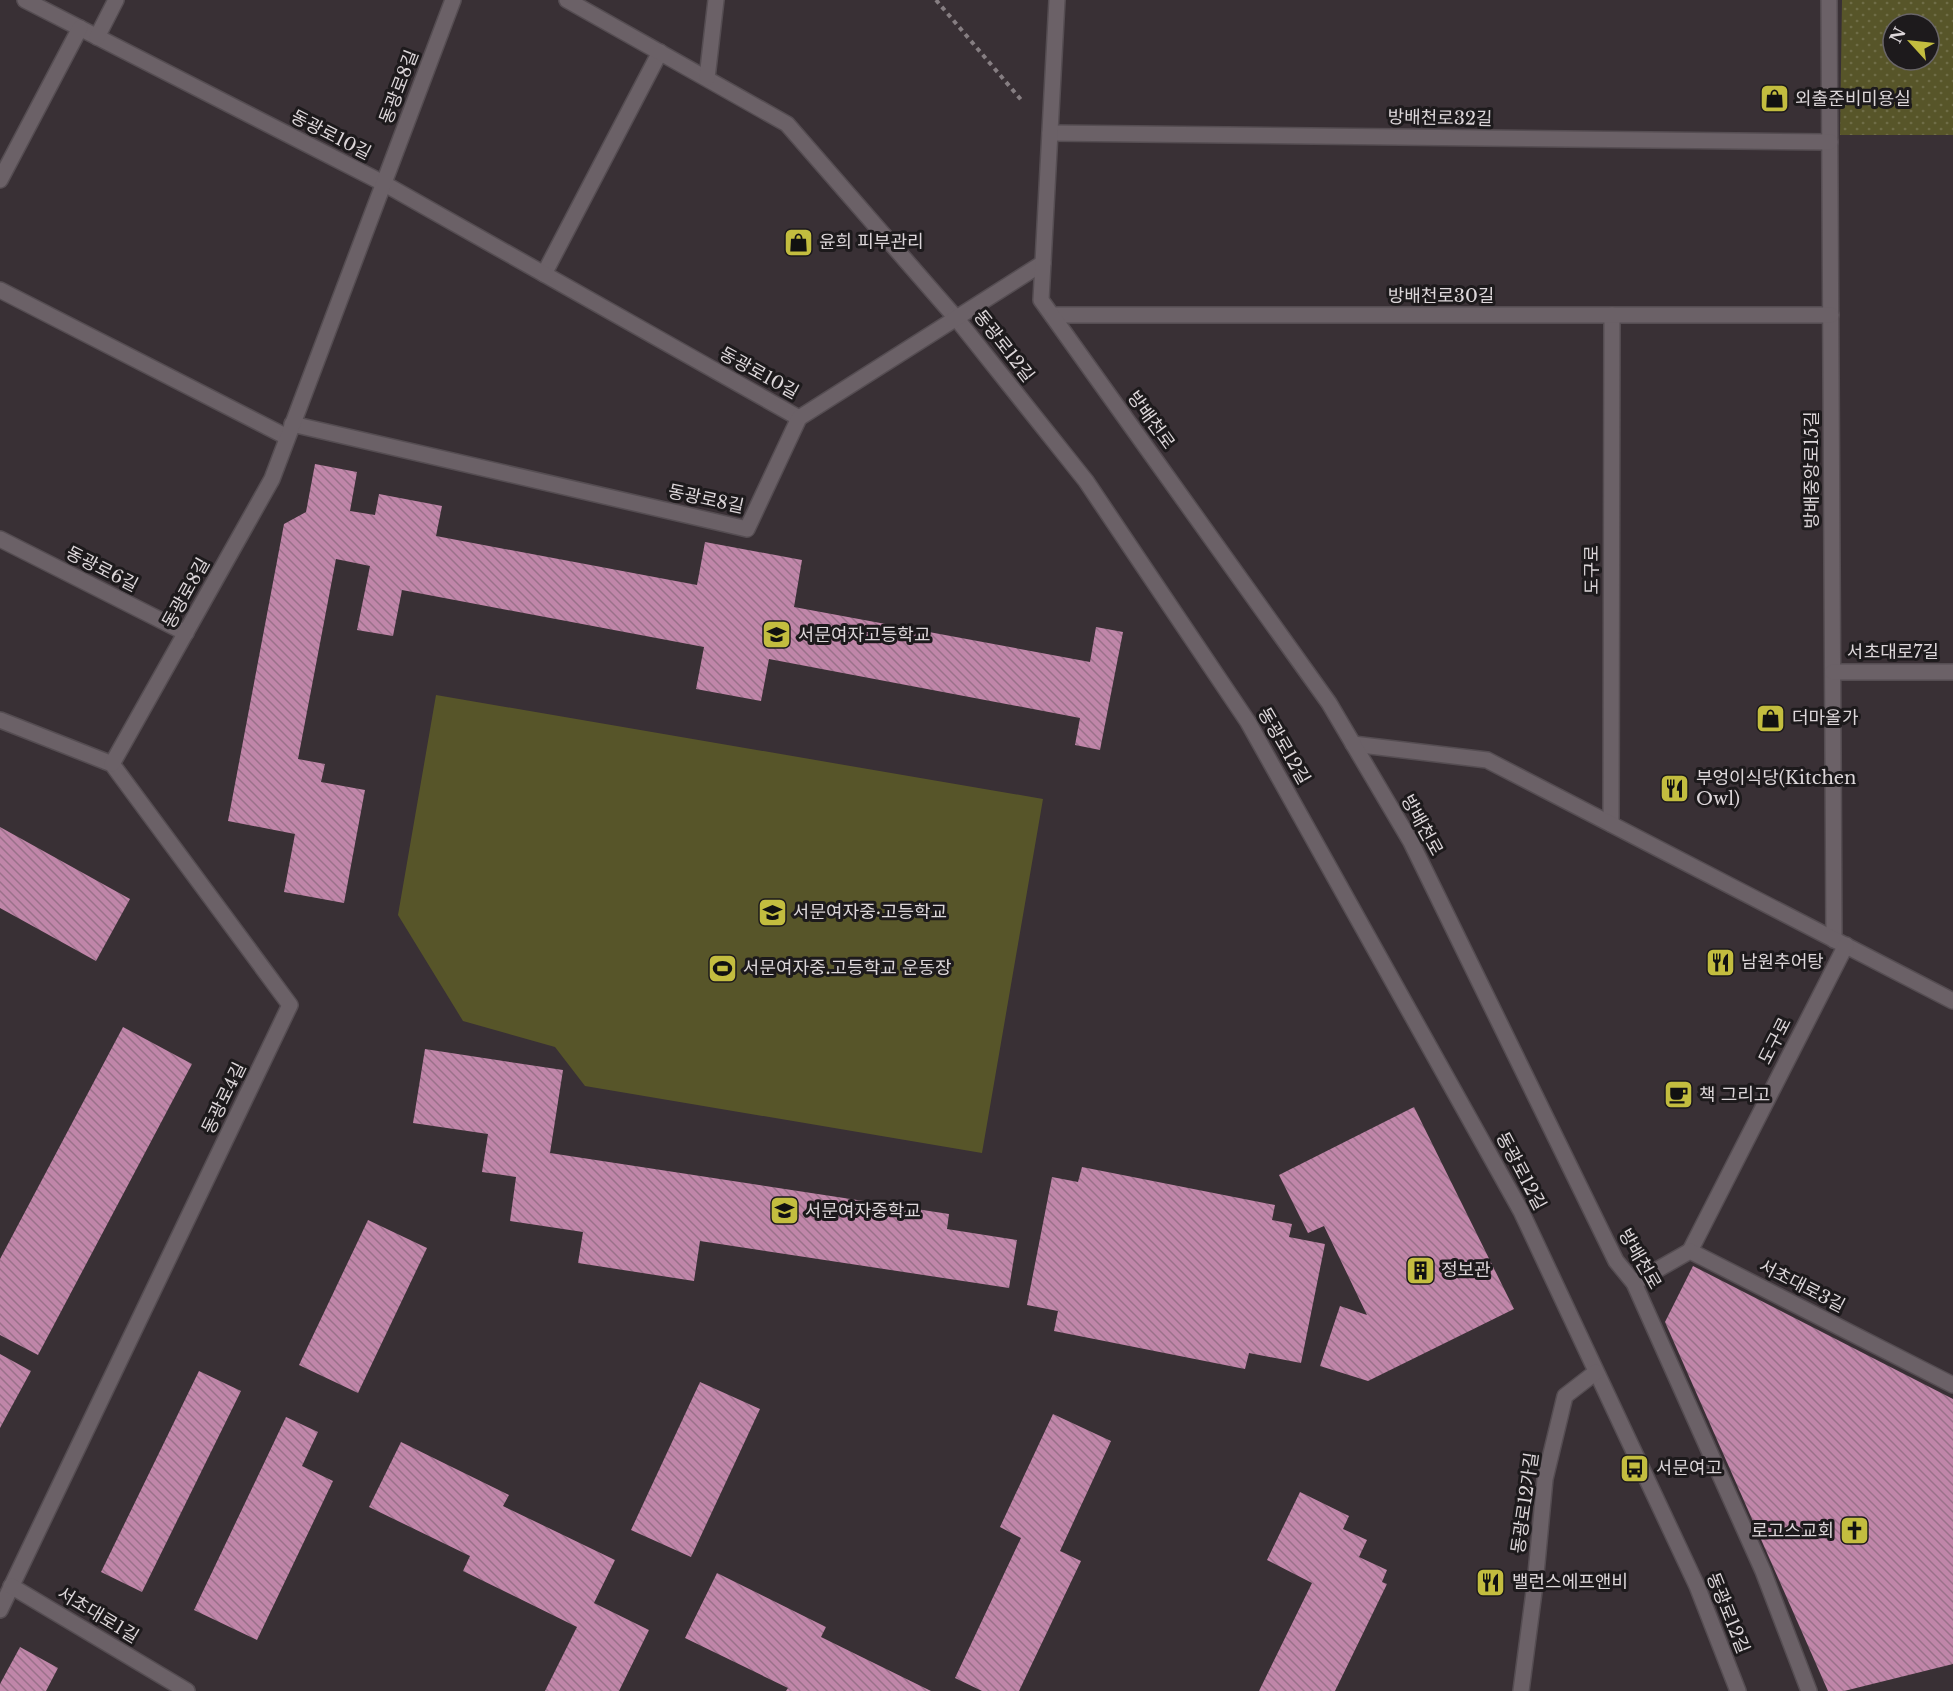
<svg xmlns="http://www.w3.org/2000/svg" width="1953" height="1691" font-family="'Libre Baskerville','Noto Sans KR',serif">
<defs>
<pattern id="park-dots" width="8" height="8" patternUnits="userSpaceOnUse" patternTransform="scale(1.5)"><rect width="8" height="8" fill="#575529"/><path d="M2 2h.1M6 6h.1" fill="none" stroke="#6f6d47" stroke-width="1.8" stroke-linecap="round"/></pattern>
<pattern id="building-back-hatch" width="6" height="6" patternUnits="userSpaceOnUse" patternTransform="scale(1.5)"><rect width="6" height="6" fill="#c086a9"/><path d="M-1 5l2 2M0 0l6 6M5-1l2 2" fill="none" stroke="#9a718a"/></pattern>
</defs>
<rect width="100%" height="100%" fill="#393035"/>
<path fill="url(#park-dots)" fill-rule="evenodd" d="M1842 0H1953V135H1840ZM1893 24H1929V60H1893Z"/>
<polygon fill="#575529" points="436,695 1043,799 982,1153 585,1086 555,1047 463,1021 398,915"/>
<g fill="url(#building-back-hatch)">
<polygon points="315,464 357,472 350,511 375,515 379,494 442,506 436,536 697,585 705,542 802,560 794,607 1090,662 1096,627 1123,632 1100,750 1075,745 1080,718 769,659 761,701 696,689 704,647 402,590 393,636 357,630 370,566 336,559 298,759 325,764 321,782 365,790 344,903 284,892 295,834 228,821 284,524 306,512"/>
<polygon points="0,827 130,899 96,961 0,908"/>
<polygon points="123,1027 192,1064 38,1355 0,1335 0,1259"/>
<polygon points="425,1049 563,1070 550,1153 949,1214 947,1229 1017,1240 1009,1288 700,1241 694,1281 578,1263 583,1232 510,1221 516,1177 482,1172 488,1134 413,1123"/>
<polygon points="1414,1107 1514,1309 1368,1381 1320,1366 1340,1306 1367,1315 1324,1226 1308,1233 1279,1175"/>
<polygon points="1082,1167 1275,1205 1272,1220 1292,1224 1289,1237 1325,1244 1301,1363 1249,1353 1245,1369 1054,1331 1058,1311 1027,1305 1052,1177 1078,1182"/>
<polygon points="368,1220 427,1248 358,1393 299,1365"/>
<polygon points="1693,1266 1953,1399 1953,1664 1844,1691 1828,1691 1665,1322"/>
<polygon points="0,1354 31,1371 0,1428"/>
<polygon points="199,1371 241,1391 142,1592 101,1572"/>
<polygon points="700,1382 760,1409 691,1557 631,1530"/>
<polygon points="1053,1414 1111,1441 1060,1551 1081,1561 1019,1691 982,1691 955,1678 1021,1538 1000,1527"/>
<polygon points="286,1417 318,1432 302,1466 333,1481 257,1640 194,1610"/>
<polygon points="401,1442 509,1495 503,1506 615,1560 594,1603 649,1630 619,1691 545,1691 577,1627 463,1571 470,1556 369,1507"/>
<polygon points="1300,1492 1349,1516 1343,1529 1367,1540 1359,1557 1387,1570 1382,1582 1387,1584 1335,1691 1259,1691 1312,1583 1267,1560"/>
<polygon points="717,1573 826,1627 821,1637 931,1691 786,1691 788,1688 685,1638"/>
<polygon points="20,1647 58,1668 46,1691 0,1691 0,1684"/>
</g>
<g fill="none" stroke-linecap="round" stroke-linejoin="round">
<defs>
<g id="service">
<polyline points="544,274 660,52"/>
<polyline points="0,539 186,633"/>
<polyline points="1611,824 1612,315"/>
</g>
<g id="minor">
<polyline points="25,0 383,183 799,418"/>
<polyline points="567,0 787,124 956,318 1086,481 1248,722 1521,1211 1697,1586 1738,1691"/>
<polyline points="1829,0 1834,940"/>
<polyline points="97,37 116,0"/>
<polyline points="707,78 716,0"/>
<polyline points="1050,133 1830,142"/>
<polyline points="0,180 80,28"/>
<polyline points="0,290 287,437"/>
<polyline points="1052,315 1831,315"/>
<polyline points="292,424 747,529 799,418 1043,263"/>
<polyline points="1833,672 1953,672"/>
<polyline points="0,720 112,764 290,1005 0,1610"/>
<polyline points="1353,744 1487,760 1953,1001"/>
<polyline points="112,764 272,479 453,0"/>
<polyline points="1690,1251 1846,945"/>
<polyline points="1634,1283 1690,1251 1953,1385"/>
<polyline points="11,1586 187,1691"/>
<polyline points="1521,1691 1535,1584 1545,1479 1565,1396 1596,1372"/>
</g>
<polyline id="tertiary" points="1057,0 1041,300 1329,703 1411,842 1616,1261 1634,1283 1763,1571 1809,1691"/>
</defs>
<use href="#service" stroke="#554d52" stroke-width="18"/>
<use href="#minor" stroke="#554d52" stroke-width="18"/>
<use href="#tertiary" stroke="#554d52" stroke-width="18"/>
<polyline stroke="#867e82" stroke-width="4" stroke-dasharray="4.5 4.5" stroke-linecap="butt" points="936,0 1023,102"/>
<use href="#service" stroke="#6b6167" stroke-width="15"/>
<use href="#minor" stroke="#6b6167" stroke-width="15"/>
<use href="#tertiary" stroke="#6b6167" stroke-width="15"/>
</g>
<defs>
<symbol id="shop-square" viewBox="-11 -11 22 22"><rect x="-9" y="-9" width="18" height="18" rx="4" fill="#c3bd3f" stroke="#1d1a1c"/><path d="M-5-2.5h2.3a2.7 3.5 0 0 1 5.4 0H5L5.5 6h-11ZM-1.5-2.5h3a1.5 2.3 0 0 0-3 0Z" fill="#111"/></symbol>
<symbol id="school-square" viewBox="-11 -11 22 22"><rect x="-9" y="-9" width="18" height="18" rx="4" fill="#c3bd3f" stroke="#1d1a1c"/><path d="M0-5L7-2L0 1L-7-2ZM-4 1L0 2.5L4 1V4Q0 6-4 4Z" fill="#111"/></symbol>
<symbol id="restaurant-square" viewBox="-11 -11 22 22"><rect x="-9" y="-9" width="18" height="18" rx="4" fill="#c3bd3f" stroke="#1d1a1c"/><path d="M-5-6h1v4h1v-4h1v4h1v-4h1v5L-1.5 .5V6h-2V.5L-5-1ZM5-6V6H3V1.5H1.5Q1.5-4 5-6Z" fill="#111"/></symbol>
<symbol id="stadium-square" viewBox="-11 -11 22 22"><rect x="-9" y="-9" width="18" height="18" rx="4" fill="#c3bd3f" stroke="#1d1a1c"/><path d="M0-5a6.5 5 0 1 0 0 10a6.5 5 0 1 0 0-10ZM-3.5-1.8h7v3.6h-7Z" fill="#111"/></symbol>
<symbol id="cafe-square" viewBox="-11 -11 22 22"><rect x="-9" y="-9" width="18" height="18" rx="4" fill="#c3bd3f" stroke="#1d1a1c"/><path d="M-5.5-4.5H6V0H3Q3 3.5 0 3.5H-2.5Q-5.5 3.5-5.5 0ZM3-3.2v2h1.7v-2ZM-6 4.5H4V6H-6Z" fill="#111"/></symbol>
<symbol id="building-square" viewBox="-11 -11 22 22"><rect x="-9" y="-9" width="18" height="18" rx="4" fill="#c3bd3f" stroke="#1d1a1c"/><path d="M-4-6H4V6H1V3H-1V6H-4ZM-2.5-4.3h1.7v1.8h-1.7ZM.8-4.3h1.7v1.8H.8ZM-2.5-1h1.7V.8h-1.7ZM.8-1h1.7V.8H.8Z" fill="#111"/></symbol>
<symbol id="bus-square" viewBox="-11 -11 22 22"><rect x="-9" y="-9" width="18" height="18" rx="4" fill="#c3bd3f" stroke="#1d1a1c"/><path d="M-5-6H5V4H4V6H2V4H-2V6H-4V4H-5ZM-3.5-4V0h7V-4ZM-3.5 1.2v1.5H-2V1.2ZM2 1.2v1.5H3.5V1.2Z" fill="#111"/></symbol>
<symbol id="church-square" viewBox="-11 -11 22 22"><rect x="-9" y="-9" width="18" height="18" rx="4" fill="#c3bd3f" stroke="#1d1a1c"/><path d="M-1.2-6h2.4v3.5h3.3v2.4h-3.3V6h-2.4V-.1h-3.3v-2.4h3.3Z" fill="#111"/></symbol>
</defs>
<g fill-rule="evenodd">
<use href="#shop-square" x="1758" y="82" width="33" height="33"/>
<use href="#shop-square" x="782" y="226" width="33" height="33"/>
<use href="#school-square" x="760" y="618" width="33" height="33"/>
<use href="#shop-square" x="1754" y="702" width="33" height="33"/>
<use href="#restaurant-square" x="1658" y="772" width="33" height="33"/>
<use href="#school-square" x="756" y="896" width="33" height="33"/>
<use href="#restaurant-square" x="1704" y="946" width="33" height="33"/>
<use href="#stadium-square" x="706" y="952" width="33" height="33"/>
<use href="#cafe-square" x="1662" y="1078" width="33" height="33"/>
<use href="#school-square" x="768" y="1194" width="33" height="33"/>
<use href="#building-square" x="1404" y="1254" width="33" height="33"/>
<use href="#bus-square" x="1618" y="1452" width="33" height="33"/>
<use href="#church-square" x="1838" y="1514" width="33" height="33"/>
<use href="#restaurant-square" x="1474" y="1566" width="33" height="33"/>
</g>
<g text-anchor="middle" stroke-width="6" stroke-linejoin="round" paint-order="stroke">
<g font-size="18" fill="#dcd6d9" stroke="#1d1a1c">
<text transform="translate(399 87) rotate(-69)" y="6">동광로8길</text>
<text transform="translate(1440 118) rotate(1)" y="6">방배천로32길</text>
<text transform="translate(331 135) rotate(27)" y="6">동광로10길</text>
<text x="1441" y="302">방배천로30길</text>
<text transform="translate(1004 346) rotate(52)" y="6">동광로12길</text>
<text transform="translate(759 373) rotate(29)" y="6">동광로10길</text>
<text transform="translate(1151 420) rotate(54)" y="6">방배천로</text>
<text transform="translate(1812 470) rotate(-90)" y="6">방배중앙로15길</text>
<text transform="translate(706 499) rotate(12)" y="6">동광로8길</text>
<text transform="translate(102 569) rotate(27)" y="6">동광로6길</text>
<text transform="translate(1592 570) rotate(-90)" y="6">도구로</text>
<text transform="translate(186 593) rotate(-61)" y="6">동광로8길</text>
<text x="1893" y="658">서초대로7길</text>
<text transform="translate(1284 746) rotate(60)" y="6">동광로12길</text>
<text transform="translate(1422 825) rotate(61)" y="6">방배천로</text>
<text transform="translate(1775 1041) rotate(-63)" y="6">도구로</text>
<text transform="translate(224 1098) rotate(-64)" y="6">동광로4길</text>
<text transform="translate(1521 1171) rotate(62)" y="6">동광로12길</text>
<text transform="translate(1640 1259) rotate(60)" y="6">방배천로</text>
<text transform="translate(1802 1286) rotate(27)" y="6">서초대로3길</text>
<text transform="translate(1525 1503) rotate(-82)" y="6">동광로12가길</text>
<text transform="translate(1728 1613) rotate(68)" y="6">동광로12길</text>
<text transform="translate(98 1615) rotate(31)" y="6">서초대로1길</text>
</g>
<g font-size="18" fill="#dcd6d9" stroke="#1d1a1c" text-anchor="start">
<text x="1795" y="105">외출준비미용실</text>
<text x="819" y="248">윤희 피부관리</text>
<text x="798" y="641">서문여자고등학교</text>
<text x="1792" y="724">더마올가</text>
<text x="1696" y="784">부엉이식당(Kitchen<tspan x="1696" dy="21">Owl)</tspan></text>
<text x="793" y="918">서문여자중·고등학교</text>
<text x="1741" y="968">남원추어탕</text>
<text x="743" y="974">서문여자중.고등학교 운동장</text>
<text x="1699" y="1101">책 그리고</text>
<text x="805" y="1217">서문여자중학교</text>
<text x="1441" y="1276">정보관</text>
<text x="1656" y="1474">서문여고</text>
<text x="1834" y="1537" text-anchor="end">로고스교회</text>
<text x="1512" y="1588">밸런스에프앤비</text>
</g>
</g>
<g transform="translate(1911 42) rotate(297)"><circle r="28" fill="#1d1a1c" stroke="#696568" stroke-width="1.5"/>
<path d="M0-4.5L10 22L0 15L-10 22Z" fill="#c3bd3f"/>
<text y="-9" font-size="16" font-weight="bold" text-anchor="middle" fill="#dcd6d9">N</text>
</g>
</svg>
